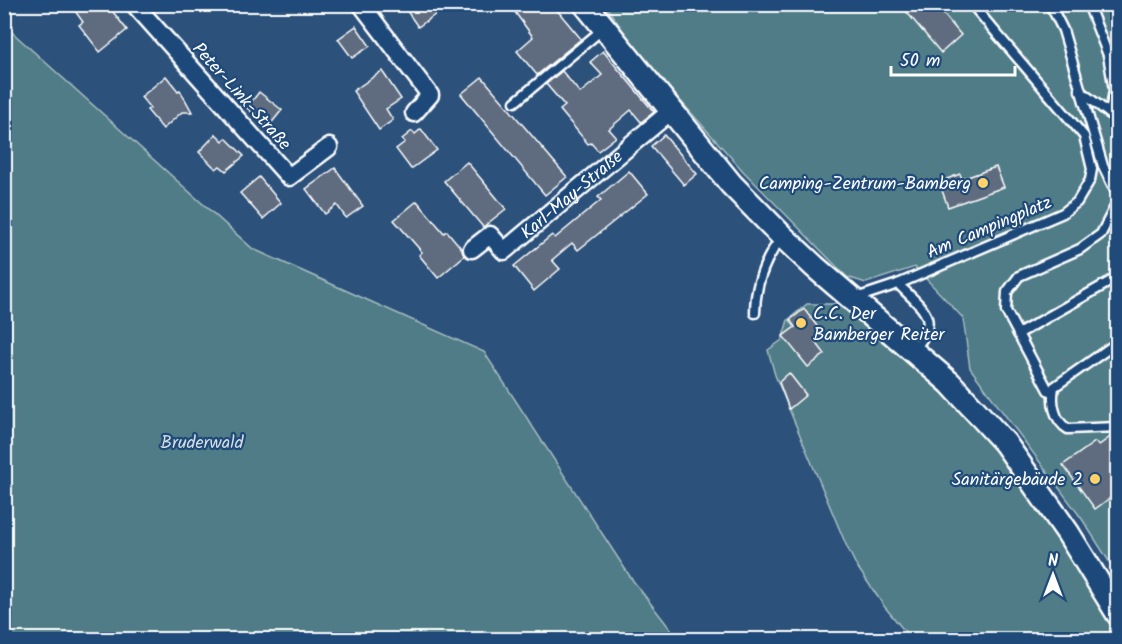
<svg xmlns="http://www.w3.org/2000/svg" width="1122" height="644" font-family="Kalam,sans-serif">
<rect width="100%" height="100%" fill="#2c517b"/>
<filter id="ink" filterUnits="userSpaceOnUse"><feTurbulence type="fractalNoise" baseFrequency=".0167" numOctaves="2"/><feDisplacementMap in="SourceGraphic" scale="12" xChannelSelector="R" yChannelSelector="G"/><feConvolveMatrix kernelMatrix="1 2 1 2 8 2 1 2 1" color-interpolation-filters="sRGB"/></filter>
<g filter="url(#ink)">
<g fill="#4f7c86" stroke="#a7bec2" stroke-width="1.5">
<polygon points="605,5 1117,5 1117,574 1082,519 970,368 963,318 915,267 866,283 847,277 744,172 644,60"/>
<polygon points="4,25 253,249 484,352 631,578 678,639 5,639"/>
<polygon points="807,304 839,304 847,310 915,365 997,449 1040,511 1112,621 1117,631 1117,639 911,639 884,606 856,565 847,547 789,409 775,375 768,350 782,340 788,320"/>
</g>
<g fill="#5f6c7f" stroke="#fff" stroke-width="1.5">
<polygon points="70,4 107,4 127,30 100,52 79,25 83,22"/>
<polygon points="402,4 450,4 418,27"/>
<polygon points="509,4 552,4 581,39 537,75 517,51 533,37"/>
<polygon points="900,4 935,4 961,35 941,53"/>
<polygon points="356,26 370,46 352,58 338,39"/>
<polygon points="603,51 654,112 641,122 631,110 609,129 616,137 598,151 591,143 588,144 560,110 565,106 546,84 562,71 580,93 602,75 590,62"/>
<polygon points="382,71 401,99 386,109 393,120 379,130 353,91"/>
<polygon points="166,76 178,91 180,90 192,112 182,112 163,129 147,110 150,108 141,97"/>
<polygon points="482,77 567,177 545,195 461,94"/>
<polygon points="259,92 282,110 269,126 247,108"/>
<polygon points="421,129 437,150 411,169 396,149 405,142 402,139 412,131 415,134"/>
<polygon points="216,134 223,141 226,138 244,156 226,171 220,166 216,169 199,152"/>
<polygon points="664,135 697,174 684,185 651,146"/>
<polygon points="467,162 506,209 483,227 444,181"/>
<polygon points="996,167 1004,187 948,207 939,182 960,174 962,179"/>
<polygon points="335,168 363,206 346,218 337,205 325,214 306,189"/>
<polygon points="629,171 648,194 578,250 572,243 552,260 560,269 534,291 514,266 552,235 555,238 601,200 598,197"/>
<polygon points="259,177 281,203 263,219 240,193"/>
<polygon points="417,201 444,233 447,231 462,249 464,256 438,278 419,255 422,252 394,220"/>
<polygon points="804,309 823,334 815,341 825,354 808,367 783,336 795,327 790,320"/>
<polygon points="789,373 806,395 789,409 779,382"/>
<polygon points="1116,433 1118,433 1118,492 1095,509 1063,465 1095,442 1099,445"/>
</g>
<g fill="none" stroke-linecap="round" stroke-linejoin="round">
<defs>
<g id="lane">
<polyline points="1050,4 1063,30 1103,166 1118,196"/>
<polyline points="1088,4 1108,55 1114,90 1110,114"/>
<polyline points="1080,91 1118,120"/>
<polyline points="515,102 603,29"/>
<path d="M898 284C922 308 943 320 913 350"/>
<polyline points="856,298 898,284 1063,213 1077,202 1090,180 1092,169 1084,136 975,8 976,4"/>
<path d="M755 313C755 284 764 260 782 237"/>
<polyline points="1018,334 1118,277"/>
<path d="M1118 342 1054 387C1051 402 1054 421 1068 429L1118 427"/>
<polyline points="1053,393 1048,390 1006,311 1007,292 1019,276 1080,249 1101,234 1118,201"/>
</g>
<g id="street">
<polyline points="134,4 289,177 329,147"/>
<polyline points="361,4 430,95 414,113"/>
<path id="s1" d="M472 249 490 235 504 251 671 111"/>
</g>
<polyline id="secondary" points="585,4 731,184 782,236 815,267 950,383 1005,443 1068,533 1118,614"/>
</defs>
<use href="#lane" stroke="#fff" stroke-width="13"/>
<use href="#street" stroke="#fff" stroke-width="21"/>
<use href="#secondary" stroke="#fff" stroke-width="27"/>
<use href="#lane" stroke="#1f4a7a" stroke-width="8"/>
<use href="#street" stroke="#1f4a7a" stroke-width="16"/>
<use href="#secondary" stroke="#1f4a7a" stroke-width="22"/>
</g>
</g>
<g fill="#ffd166" stroke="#1f4a7a" stroke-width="2">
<circle cx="983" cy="183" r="6"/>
<circle cx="801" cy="323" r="6"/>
<circle cx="1095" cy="479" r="6"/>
</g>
<g text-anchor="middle" stroke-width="4.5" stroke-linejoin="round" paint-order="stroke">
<g font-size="18" fill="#fff" stroke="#1f4a7a">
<text transform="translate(242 96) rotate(48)" y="6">Peter-Link-Straße</text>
<text dy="6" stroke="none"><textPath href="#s1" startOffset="132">Karl-May-Straße</textPath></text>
<text transform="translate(989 227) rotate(-23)" y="6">Am Campingplatz</text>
</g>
<g font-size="18" fill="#fff" stroke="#1f4a7a" text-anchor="end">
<text x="971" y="189">Camping-Zentrum-Bamberg</text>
<text x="813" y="319" text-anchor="start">C.C. Der<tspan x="813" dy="21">Bamberger Reiter</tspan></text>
<text x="1083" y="485">Sanitärgebäude 2</text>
</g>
<g font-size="18" fill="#d3dee1" stroke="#1f4a7a">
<text x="202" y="448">Bruderwald</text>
</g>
</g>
<rect width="1122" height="644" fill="none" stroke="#1f4a7a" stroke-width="24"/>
<rect x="12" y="12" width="1098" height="620" fill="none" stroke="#fff" stroke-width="2" filter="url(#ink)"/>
<g transform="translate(1053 575)" stroke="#1f4a7a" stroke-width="4.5" paint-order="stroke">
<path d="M0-4.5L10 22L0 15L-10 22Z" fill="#ffffff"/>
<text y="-9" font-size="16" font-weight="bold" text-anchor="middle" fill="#ffffff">N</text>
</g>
<path d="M891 66v9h124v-9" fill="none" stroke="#ffffff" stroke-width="3"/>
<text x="900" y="66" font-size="18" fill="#ffffff" stroke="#1f4a7a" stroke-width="4.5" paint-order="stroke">50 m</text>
</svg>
